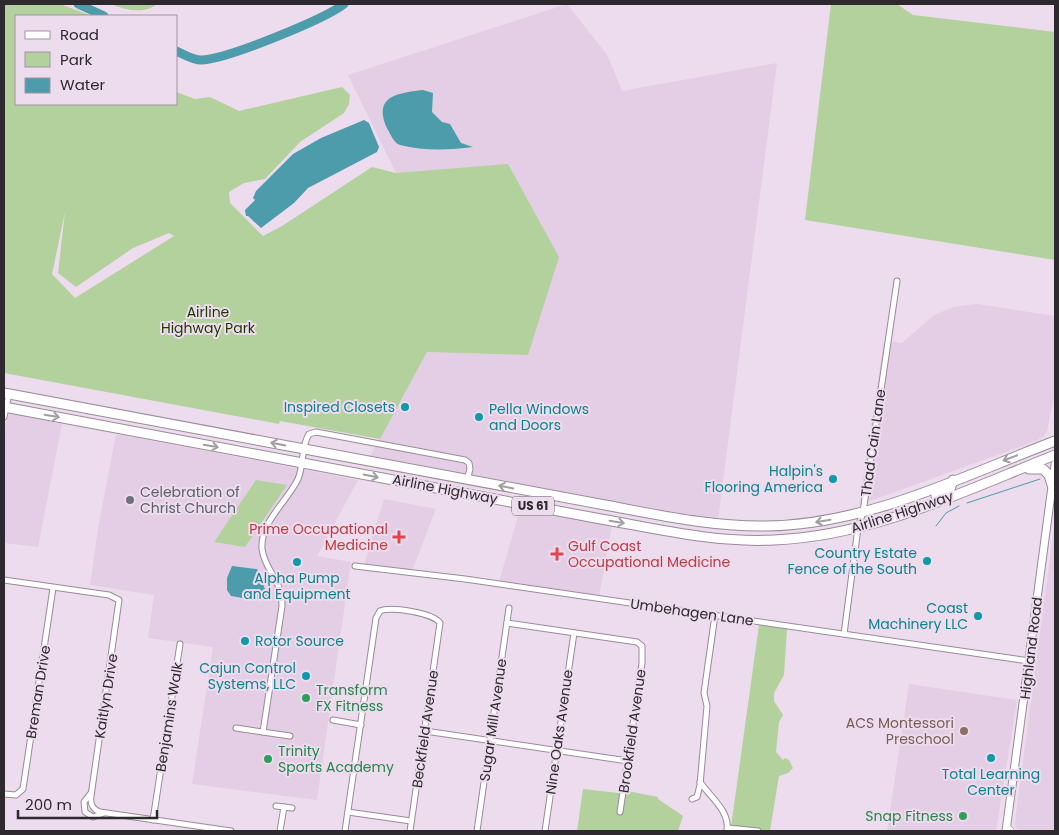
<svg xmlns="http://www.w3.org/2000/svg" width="1059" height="835" font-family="Poppins,sans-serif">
<rect width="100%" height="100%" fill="#eddced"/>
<g fill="#e4cee5">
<polygon points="567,4 608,56 622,91 777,63 718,520 370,456 427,352 528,355 396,173 348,75"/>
<polygon points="977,304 1055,316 1055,392 1047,431 1044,436 1036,441 859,505 884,340 902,343 934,315 953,307"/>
<polygon points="15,414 62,424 38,547 4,543 4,431 7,418 10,415"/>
<polygon points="116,434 358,480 317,556 351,562 317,800 192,784 213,647 148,638 154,595 90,585 98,529"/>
<polygon points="384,499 436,509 412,571 364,565"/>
<polygon points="520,509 612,526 599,597 499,582"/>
<polygon points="1055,521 1055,831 1018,831 1015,825 1016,813"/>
<polygon points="909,684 1017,700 996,831 887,831"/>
</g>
<g fill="#b3d19c" fill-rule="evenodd">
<path d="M4 4H60L92 16H16V104H176V92L195 99 210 97 239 111 342 87 350 95 349 104 344 113 300 142 265 179 244 183 229 192 230 203 263 236 282 226 372 167 396 173 508 164 559 257 528 355 427 352 380 439 280 421 279 424 4 373ZM65 212 58 273 76 287 133 248 169 233 174 236 75 298 52 274Z"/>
<path d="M111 4H157C143 15 126 10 111 4Z"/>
<polygon points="831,4 897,4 913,15 1055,32 1055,260 805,220"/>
<polygon points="256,480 287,485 245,547 214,542"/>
<polygon points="759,625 787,629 784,675 774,693 774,701 783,715 779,722 776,752 783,760 785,758 789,760 793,768 788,773 779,776 770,831 731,827"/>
<polygon points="583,789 627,794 628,791 658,797 658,799 683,816 678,831 577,831"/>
</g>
<g fill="#4c9cab">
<path d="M423 90 433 93 432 112 442 122 450 124 461 143 473 147C450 150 423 151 400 145 394 143 391 135 388 130 372 97 396 93 423 90Z"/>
<polygon points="364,120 369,123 379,147 377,152 308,188 294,203 261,228 248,216 246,216 245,210 255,200 253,198 256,191 293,154 321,138"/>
<polygon points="232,566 257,569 268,597 254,600 231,596 227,590 227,578"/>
</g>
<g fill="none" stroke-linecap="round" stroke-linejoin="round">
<g stroke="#4c9cab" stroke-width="1">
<polyline points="967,503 1040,479"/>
<polyline points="936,526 946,513 959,506"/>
</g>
<g stroke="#4c9cab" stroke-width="9">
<polyline points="78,4 104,16"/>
<path d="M176 51C184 54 192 60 201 60 225 60 325 19 344 4"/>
</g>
<defs>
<g id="street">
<polyline points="4,417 9,394"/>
<polyline points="355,566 465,579 1029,661"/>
<path d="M4 580 109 595 119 600 91 796C90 804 92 809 100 812L231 831"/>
<polyline points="507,623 637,642 642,646 642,663 620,812"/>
<polyline points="844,634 858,528 863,512 897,281"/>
<polyline points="333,720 361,725"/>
<polyline points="236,728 290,736"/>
<polyline points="425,731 628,761"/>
<path d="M263 732 282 606C282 578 265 572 262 549 260 522 287 502 298 479 304 465 301 446 309 434L316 432 465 460 469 463 470 469 467 480"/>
<path d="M700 782C711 798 730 811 727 831"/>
<polyline points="91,793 84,802 85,812 93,817 104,813"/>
<polyline points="4,794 16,795 23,789 53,588"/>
<polyline points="692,799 697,797 700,785 707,706 704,693 715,615"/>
<polyline points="276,806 292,808"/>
<polyline points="348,812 411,821"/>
<polyline points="153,820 180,644"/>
<polyline points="728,828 758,831"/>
<polyline points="280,831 284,807"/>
<path d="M345 831 376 618 380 611C390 606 434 613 440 623L410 831"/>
<polyline points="477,831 509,608"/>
<polyline points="545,831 574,633"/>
</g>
<polyline id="secondary" points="1006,831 1055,464"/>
<polyline id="primary" points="1007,828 1010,831"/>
<g id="highway">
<path d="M4 393 605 505C659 515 712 527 766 526 867 525 963 476 1055 441"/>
<path d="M4 407 601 519C658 529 715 543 774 540 873 536 964 491 1055 455"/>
<polyline points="1029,469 1043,469 1049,475 1052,485"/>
<polyline points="936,496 950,489 953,480"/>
</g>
</defs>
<use href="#street" stroke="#998a99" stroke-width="7"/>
<use href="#secondary" stroke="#998a99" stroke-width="9"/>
<use href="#primary" stroke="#998a99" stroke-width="9"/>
<use href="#highway" stroke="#998a99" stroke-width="11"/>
<use href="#street" stroke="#fff" stroke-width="5"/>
<use href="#secondary" stroke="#fff" stroke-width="7"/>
<use href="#primary" stroke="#fff" stroke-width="8"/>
<use href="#highway" stroke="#fff" stroke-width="9"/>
</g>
<defs><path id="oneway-shaft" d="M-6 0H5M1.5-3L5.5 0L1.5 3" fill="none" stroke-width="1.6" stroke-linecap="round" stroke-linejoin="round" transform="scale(1.25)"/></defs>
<g stroke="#a19ea1">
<use href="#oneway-shaft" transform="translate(52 416) rotate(10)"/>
<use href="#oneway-shaft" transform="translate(278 444) rotate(-169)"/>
<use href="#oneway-shaft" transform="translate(211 446) rotate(10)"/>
<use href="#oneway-shaft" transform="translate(1010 458) rotate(159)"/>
<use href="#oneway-shaft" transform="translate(371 476) rotate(11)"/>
<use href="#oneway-shaft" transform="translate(506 487) rotate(-169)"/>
<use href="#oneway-shaft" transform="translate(823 521) rotate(171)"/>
<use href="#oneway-shaft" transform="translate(617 522) rotate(10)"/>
</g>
<g fill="#0f9aa8" stroke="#eddced" stroke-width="2">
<circle cx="405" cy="407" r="5"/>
<circle cx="479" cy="417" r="5"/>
<circle cx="833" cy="479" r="5"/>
<circle cx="927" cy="561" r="5"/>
<circle cx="297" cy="562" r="5"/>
<circle cx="978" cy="616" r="5"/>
<circle cx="245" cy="641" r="5"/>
<circle cx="306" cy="676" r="5"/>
<circle cx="991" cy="758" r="5"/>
</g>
<circle fill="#6b7280" stroke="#eddced" stroke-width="2" cx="130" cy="500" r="5"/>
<g fill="#e0444e" stroke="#eddced" stroke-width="2">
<path d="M396.5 529.5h5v5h5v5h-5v5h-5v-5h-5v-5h5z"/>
<path d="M554.5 546.5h5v5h5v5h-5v5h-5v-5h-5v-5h5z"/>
</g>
<g fill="#2e9e5b" stroke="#eddced" stroke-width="2">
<circle cx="306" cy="698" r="5"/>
<circle cx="268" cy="759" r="5"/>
<circle cx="963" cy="816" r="5"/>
</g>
<circle fill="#8d6e63" stroke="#eddced" stroke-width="2" cx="964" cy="731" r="5"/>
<g text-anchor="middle" stroke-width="4" stroke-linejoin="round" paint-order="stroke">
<rect fill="#eddced" stroke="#675e68" stroke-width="1" x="512" y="496.5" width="42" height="19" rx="4"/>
<g font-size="12" font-weight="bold" fill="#2e282f">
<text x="533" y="510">US 61</text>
</g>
<g font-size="14" fill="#1e3900" stroke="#eddced">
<text x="208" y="317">Airline<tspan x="208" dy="16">Highway Park</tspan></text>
</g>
<g font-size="14" fill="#0d838f" stroke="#eddced" text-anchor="end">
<text x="395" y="412">Inspired Closets</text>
<text x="489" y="414" text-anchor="start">Pella Windows<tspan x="489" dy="16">and Doors</tspan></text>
<text x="823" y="476">Halpin's<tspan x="823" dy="16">Flooring America</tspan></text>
<text x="917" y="558">Country Estate<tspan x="917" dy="16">Fence of the South</tspan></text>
<text x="297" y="583" text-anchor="middle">Alpha Pump<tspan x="297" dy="16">and Equipment</tspan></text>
<text x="968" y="613">Coast<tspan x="968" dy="16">Machinery LLC</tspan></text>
<text x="255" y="646" text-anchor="start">Rotor Source</text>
<text x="296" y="673">Cajun Control<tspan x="296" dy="16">Systems, LLC</tspan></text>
<text x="991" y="779" text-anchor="middle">Total Learning<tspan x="991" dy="16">Center</tspan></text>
</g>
<g font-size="14" fill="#2e282f" stroke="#eddced">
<text transform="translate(873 443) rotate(-82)" y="5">Thad Cain Lane</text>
<text transform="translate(445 489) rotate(11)" y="5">Airline Highway</text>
<text transform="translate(902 512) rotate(-18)" y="5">Airline Highway</text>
<text transform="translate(692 612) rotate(8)" y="5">Umbehagen Lane</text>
<text transform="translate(1031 648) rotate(-83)" y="5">Highland Road</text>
<text transform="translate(38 692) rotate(-81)" y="5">Breman Drive</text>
<text transform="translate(106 696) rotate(-81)" y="5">Kaitlyn Drive</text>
<text transform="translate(169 717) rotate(-81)" y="5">Benjamins Walk</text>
<text transform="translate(493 720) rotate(-82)" y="5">Sugar Mill Avenue</text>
<text transform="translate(425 729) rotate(-82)" y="5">Beckfield Avenue</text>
<text transform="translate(632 731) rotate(-82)" y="5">Brookfield Avenue</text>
<text transform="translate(559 732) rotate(-82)" y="5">Nine Oaks Avenue</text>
</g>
<g font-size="14" fill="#5b616d" stroke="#eddced" text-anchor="start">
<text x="140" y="497">Celebration of<tspan x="140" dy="16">Christ Church</tspan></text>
</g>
<g font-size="14" fill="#be3a42" stroke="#eddced" text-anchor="end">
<text x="388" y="534">Prime Occupational<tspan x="388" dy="16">Medicine</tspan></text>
<text x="568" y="551" text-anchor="start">Gulf Coast<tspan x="568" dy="16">Occupational Medicine</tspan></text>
</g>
<g font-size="14" fill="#27864d" stroke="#eddced" text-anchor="start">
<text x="316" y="695">Transform<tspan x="316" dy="16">FX Fitness</tspan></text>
<text x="278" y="756">Trinity<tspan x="278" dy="16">Sports Academy</tspan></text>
<text x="953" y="821" text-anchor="end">Snap Fitness</text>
</g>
<g font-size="14" fill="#785e54" stroke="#eddced" text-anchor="end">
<text x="954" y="728">ACS Montessori<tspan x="954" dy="16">Preschool</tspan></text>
</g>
</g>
<rect width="1059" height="835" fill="none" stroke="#2e282f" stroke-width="10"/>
<rect x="15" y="15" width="162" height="90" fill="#eddced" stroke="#a194a1"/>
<rect x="25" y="31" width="25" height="8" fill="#ffffff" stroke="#a194a1"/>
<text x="60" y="40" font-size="15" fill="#2e282f">Road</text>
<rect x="25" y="52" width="25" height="15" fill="#b3d19c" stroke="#a194a1"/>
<text x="60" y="65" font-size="15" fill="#2e282f">Park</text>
<rect x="25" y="78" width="25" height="15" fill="#4c9cab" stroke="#a194a1"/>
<text x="60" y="90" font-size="15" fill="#2e282f">Water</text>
<path d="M18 810v8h139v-8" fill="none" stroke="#2e282f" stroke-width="2.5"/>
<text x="25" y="810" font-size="15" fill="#2e282f" stroke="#eddced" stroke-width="4" paint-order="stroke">200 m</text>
</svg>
